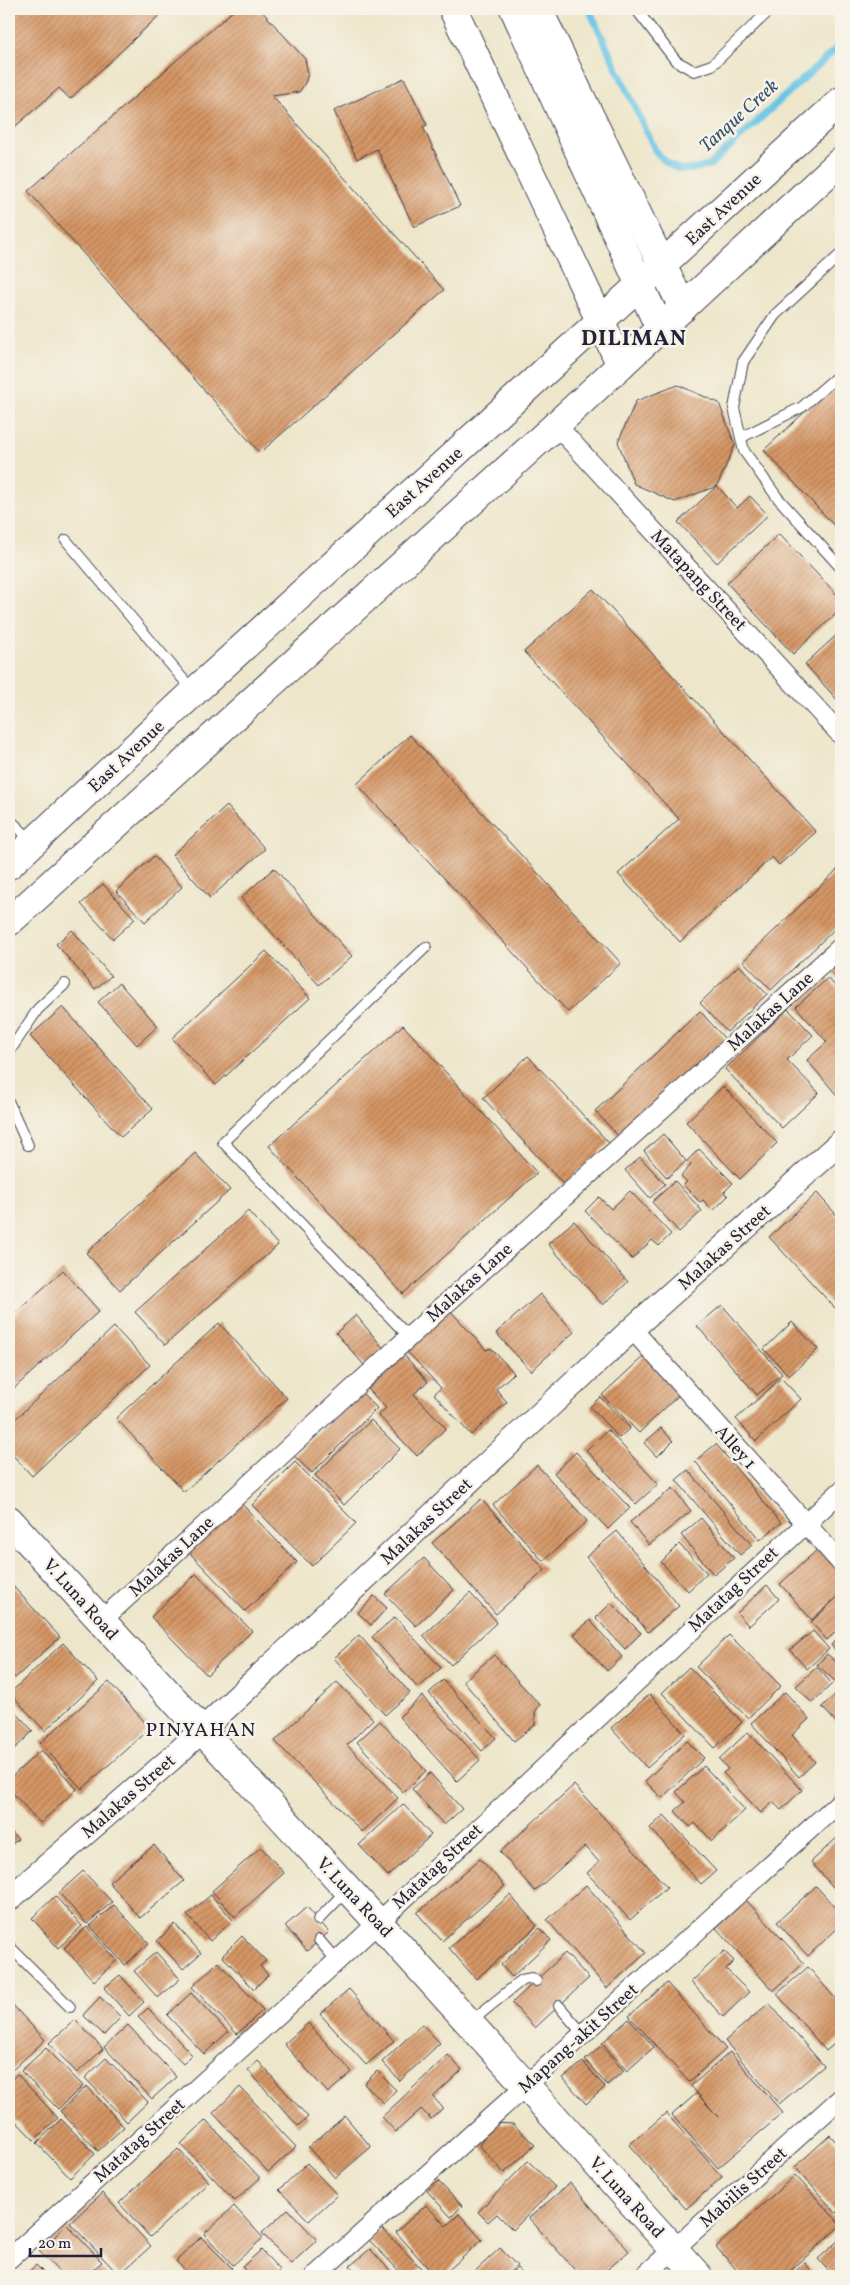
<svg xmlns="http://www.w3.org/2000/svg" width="850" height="2285" font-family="Vollkorn,serif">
<defs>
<pattern id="building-hatch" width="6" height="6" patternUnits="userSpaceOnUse" patternTransform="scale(1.25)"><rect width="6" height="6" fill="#d59665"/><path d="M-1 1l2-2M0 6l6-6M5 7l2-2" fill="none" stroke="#ac7a54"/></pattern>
</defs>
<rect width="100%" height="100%" fill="#f7f3e8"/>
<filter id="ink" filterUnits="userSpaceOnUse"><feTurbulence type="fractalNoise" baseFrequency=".02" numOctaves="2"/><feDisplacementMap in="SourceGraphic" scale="10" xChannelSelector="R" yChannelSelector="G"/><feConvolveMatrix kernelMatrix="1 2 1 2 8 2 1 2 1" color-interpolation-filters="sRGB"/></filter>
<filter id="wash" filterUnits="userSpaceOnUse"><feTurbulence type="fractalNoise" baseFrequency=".0096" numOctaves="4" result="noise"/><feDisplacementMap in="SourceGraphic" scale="20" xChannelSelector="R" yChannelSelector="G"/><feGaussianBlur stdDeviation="1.12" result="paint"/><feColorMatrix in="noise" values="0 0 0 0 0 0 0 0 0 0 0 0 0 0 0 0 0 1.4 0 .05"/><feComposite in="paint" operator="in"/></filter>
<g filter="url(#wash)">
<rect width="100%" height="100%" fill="#ede6ca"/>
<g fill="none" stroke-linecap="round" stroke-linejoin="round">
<path stroke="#67c5e6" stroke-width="7" d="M589 9 656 152C675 173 683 173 710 165L841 44"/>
</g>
<g id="blocks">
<g fill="url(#building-hatch)">
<polygon points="9,9 166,9 70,99 59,88 9,132"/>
<polygon points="235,9 260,9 305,59 308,74 305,83 299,92 272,96 444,290 260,453 28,191"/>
<polygon points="404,78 427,125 423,127 460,206 414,227 377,149 357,159 334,111"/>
<polygon points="841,378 841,533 764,450"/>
<polygon points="678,385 719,403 735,445 717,486 675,502 634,484 618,442 636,401"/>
<polygon points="717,486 737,508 750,496 768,515 717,563 678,522"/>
<polygon points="779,534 841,599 841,609 793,654 727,583"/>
<polygon points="593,589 816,832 779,865 772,857 680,942 618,874 679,819 524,652"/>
<polygon points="841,631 841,704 805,664"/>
<polygon points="410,735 621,963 568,1012 357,784"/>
<polygon points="227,806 265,849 210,898 172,855"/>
<polygon points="154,856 182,887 145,922 116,891"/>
<polygon points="841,866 841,923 771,990 743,961"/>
<polygon points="274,868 352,956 319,985 241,898"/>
<polygon points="103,884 135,919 113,939 81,904"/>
<polygon points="72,930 111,976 95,989 56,944"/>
<polygon points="266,951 310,998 216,1085 172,1038"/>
<polygon points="841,962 841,983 831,972"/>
<polygon points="739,965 767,994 727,1032 700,1003"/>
<polygon points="828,978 841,993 841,1100 807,1060 827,1042 796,1007"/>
<polygon points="119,983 158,1026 137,1045 98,1002"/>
<polygon points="63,1007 153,1109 121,1137 30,1036"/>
<polygon points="788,1009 813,1035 787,1060 819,1093 782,1128 725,1069"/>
<polygon points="700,1011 725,1039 620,1138 595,1111"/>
<polygon points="403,1025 537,1173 403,1294 269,1146"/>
<polygon points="528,1056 609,1143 564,1185 483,1098"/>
<polygon points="723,1086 777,1143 740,1179 686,1122"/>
<polygon points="663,1134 686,1161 667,1178 644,1151"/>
<polygon points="699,1149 733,1183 724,1192 728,1196 713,1211 703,1200 700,1202 683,1185 687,1182 681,1176 691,1165 687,1161"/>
<polygon points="195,1153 230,1190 120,1290 86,1253"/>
<polygon points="640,1157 665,1184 650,1198 625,1170"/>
<polygon points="675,1181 702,1211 679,1232 652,1202"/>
<polygon points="630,1191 671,1234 659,1246 652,1240 632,1259 585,1211 599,1197 611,1209"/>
<polygon points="817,1193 841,1220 841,1302 835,1308 769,1237"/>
<polygon points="248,1211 278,1245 165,1345 135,1312"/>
<polygon points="574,1221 628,1282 603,1305 548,1244"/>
<polygon points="63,1270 99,1311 9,1393 9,1319"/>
<polygon points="540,1294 574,1332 531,1371 496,1333"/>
<polygon points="722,1305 782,1374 757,1395 697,1326"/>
<polygon points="447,1307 486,1350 491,1348 514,1373 496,1389 507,1402 471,1435 434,1394 441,1388 403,1347"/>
<polygon points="356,1315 383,1348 364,1365 336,1333"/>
<polygon points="792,1322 818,1349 789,1376 764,1349"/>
<polygon points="219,1323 287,1398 184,1492 116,1418"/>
<polygon points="114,1327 150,1365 32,1476 9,1451 9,1425"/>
<polygon points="647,1353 683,1391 639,1433 602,1395"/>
<polygon points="404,1355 428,1382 414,1394 446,1428 417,1456 378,1415 386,1408 368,1389"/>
<polygon points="781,1378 801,1399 756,1441 736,1419"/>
<polygon points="360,1391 377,1408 312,1473 294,1456"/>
<polygon points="600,1397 630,1428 619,1438 590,1407"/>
<polygon points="371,1420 400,1449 344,1505 315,1475"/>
<polygon points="661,1428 673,1441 657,1457 644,1443"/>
<polygon points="608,1430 658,1484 636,1504 586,1450"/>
<polygon points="716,1444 781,1523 760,1540 695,1461"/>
<polygon points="576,1452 630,1508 608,1529 554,1473"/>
<polygon points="295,1462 356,1523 312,1566 252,1505"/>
<polygon points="537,1465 587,1521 543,1561 493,1505"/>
<polygon points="688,1470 752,1545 740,1555 676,1480"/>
<polygon points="673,1488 691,1511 649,1545 630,1522"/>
<polygon points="481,1499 545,1570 496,1614 432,1543"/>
<polygon points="238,1500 297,1562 245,1611 186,1549"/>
<polygon points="701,1518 734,1558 714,1575 681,1535"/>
<polygon points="617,1531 679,1606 648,1632 586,1557"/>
<polygon points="679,1544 707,1573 688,1591 661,1562"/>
<polygon points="819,1548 841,1572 841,1593 812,1620 780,1584"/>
<polygon points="424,1558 454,1590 416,1626 385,1594"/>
<polygon points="196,1574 252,1631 207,1675 151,1617"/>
<polygon points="9,1582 60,1637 15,1678 9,1671"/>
<polygon points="767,1585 779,1599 749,1626 737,1613"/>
<polygon points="470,1593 497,1622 451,1665 423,1636"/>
<polygon points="841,1594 841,1627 827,1640 811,1622"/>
<polygon points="374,1596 387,1608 371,1625 358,1613"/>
<polygon points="611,1603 641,1633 625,1649 596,1618"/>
<polygon points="395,1617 441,1668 418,1688 372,1637"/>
<polygon points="590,1620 622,1657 607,1671 574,1634"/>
<polygon points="813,1631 829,1649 807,1669 790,1650"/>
<polygon points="359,1635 410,1693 385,1715 334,1658"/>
<polygon points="729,1635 781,1686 748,1718 696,1667"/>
<polygon points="841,1636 841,1657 831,1645"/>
<polygon points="63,1643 98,1681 45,1731 10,1693"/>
<polygon points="827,1654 841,1666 841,1677 836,1682 817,1665"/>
<polygon points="494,1655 540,1705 535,1712 535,1725 514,1741 463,1681"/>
<polygon points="689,1667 742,1722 715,1748 662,1693"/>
<polygon points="817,1667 832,1684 812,1703 796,1686"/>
<polygon points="443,1680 496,1738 482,1751 429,1693"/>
<polygon points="109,1682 150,1728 82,1789 40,1743"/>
<polygon points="337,1682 373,1719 347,1745 398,1798 362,1832 275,1741"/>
<polygon points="785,1692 809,1719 792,1735 815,1762 799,1777 751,1723"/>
<polygon points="837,1693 841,1697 841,1719 837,1723 822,1707"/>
<polygon points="650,1694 685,1734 647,1768 611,1728"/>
<polygon points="422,1696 480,1760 457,1781 399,1717"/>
<polygon points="9,1705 33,1731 9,1754"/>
<polygon points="380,1721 426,1771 403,1792 357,1742"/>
<polygon points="748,1732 802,1790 781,1810 773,1802 761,1813 723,1773 728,1769 719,1759"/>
<polygon points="687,1741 704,1758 662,1798 645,1781"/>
<polygon points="41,1750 77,1789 40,1823 9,1789 9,1779"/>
<polygon points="704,1766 745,1810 712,1841 695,1823 690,1827 675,1811 685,1802 676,1792"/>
<polygon points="430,1773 462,1809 444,1825 412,1789"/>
<polygon points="574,1785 667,1887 630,1920 587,1873 599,1862 585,1846 535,1891 500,1852"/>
<polygon points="403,1804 431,1835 388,1876 359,1845"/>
<polygon points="664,1815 716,1871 701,1884 650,1828"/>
<polygon points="9,1829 18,1839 9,1847"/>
<polygon points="841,1834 841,1896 811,1862"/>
<polygon points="154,1845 184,1881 140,1918 109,1882"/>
<polygon points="261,1847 284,1873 235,1917 212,1891"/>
<polygon points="480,1859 505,1886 442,1941 417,1913"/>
<polygon points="83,1871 112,1902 87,1924 59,1893"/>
<polygon points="586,1885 646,1953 607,1988 547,1920"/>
<polygon points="816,1886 841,1914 841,1925 808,1956 777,1922"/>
<polygon points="211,1895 233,1920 210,1941 187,1915"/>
<polygon points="510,1895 537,1926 476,1979 449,1948"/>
<polygon points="55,1896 82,1926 58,1948 32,1918"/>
<polygon points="746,1900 804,1963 773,1991 716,1928"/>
<polygon points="114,1905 149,1943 125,1965 90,1926"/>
<polygon points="307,1907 329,1932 307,1951 285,1926"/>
<polygon points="175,1924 201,1953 183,1969 157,1941"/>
<polygon points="87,1927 117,1960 94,1981 64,1948"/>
<polygon points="540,1928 551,1940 512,1977 501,1965"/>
<polygon points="242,1936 266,1961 260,1966 268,1975 254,1989 222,1956"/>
<polygon points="724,1951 734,1961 726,1969 749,1992 723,2017 691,1982"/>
<polygon points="156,1952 180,1979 158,1998 134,1971"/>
<polygon points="565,1953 589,1978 535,2028 512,2003"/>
<polygon points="218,1962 263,2010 237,2034 192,1987"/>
<polygon points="808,1967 841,2005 841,2038 826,2051 777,1994"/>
<polygon points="120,1975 144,2002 129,2016 104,1988"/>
<polygon points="667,1983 726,2049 689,2082 629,2016"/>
<polygon points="349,1989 394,2041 366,2065 320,2014"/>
<polygon points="191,1993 228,2032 204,2054 167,2015"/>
<polygon points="100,1997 121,2017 104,2035 83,2015"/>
<polygon points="9,2001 45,2040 9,2073"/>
<polygon points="769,2003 824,2066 779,2104 725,2041"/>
<polygon points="148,2008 192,2055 183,2064 138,2017"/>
<polygon points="629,2019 654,2047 627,2071 602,2043"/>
<polygon points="75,2020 103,2049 77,2073 49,2043"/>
<polygon points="308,2023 352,2072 328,2093 284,2044"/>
<polygon points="422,2024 440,2043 400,2081 382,2062"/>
<polygon points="128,2025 176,2077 152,2099 104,2047"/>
<polygon points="601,2046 624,2071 607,2085 585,2060"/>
<polygon points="46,2048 83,2086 58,2109 21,2071"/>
<polygon points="730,2052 783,2113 718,2168 672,2115 697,2093 718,2117 691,2086"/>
<polygon points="448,2055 462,2070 433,2097 443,2108 431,2119 421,2109 396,2132 382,2117"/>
<polygon points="106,2058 148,2102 127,2122 85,2078"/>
<polygon points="258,2061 308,2117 298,2126 248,2070"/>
<polygon points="583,2062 605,2087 586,2104 563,2078"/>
<polygon points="377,2071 396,2090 384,2103 364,2084"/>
<polygon points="17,2074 58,2118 34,2140 9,2114 9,2082"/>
<polygon points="87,2086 124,2127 98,2151 60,2111"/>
<polygon points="240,2087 296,2147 268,2172 213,2113"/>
<polygon points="666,2113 722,2177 686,2209 629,2145"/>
<polygon points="345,2116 371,2147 335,2178 308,2147"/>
<polygon points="61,2119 95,2154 70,2178 37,2143"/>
<polygon points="206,2120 260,2178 235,2201 181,2144"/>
<polygon points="493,2123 513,2124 535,2145 504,2173 479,2145"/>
<polygon points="830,2135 841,2148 841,2208 836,2213 795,2167"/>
<polygon points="178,2149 209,2182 150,2237 119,2203"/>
<polygon points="528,2161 555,2187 513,2230 497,2214 488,2222 478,2212"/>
<polygon points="307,2163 337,2195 309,2221 279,2190"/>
<polygon points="795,2175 841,2225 785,2276 742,2276 716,2247"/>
<polygon points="438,2181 462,2206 451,2217 427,2191"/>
<polygon points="570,2183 629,2251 600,2276 580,2276 529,2218"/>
<polygon points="102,2193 151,2246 119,2275 70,2223"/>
<polygon points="426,2205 446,2226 459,2214 482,2240 442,2276 435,2276 396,2232"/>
<polygon points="234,2206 263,2238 233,2265 204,2234"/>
<polygon points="288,2209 317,2240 291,2264 262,2233"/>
<polygon points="67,2225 102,2262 86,2276 63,2276 39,2251"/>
<polygon points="382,2228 421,2268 412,2276 404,2276 369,2240"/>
<polygon points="201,2237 232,2268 224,2276 190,2276 176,2261"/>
<polygon points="841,2238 841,2276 833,2276 818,2259"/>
<polygon points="500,2248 517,2266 506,2276 470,2276"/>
<polygon points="370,2249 395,2276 360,2276 350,2266"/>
<polygon points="261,2250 280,2270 274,2276 251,2276 242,2267"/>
<polygon points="805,2263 816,2276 790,2276"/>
<polygon points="36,2265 47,2276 24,2276"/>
<polygon points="100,2268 108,2276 91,2276"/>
<polygon points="517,2268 525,2276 509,2276"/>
</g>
</g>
</g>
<g filter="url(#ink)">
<use href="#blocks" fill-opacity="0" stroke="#403f50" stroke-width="1"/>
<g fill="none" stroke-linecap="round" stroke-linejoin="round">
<defs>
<g id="service">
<polyline points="636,9 676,61 694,71 712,65 771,9"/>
<polyline points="841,254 775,315 743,362 734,408 744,451 777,497 841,568"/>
<polyline points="742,437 802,407 841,373"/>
<polyline points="66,540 193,691"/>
<polyline points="9,819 32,841"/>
<polyline points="9,1052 38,1009 65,984"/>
<polyline points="9,1103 28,1145"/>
<polyline points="409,1337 223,1142 426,947"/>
<polyline points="318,1920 347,1890"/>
<polyline points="319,1940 337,1961"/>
<polyline points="9,1946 70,2007"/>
<polyline points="559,2006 583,2034"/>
<polyline points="470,2022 522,1980 532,1978 536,1981"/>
</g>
<g id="minor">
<polyline points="556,425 841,735"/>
<polyline points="632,1329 841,1563"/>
<polyline points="101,1621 409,1337 841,947"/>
<polyline points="9,2259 337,1961 841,1491"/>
<polyline points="315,2276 841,1801"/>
<polyline points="644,2276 841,2098"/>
</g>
<polyline id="tertiary" points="9,1899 171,1759 632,1329 841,1142"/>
<g id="secondary">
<polyline points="453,9 621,365"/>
<polyline points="514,9 660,329"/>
<polyline points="538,9 683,308"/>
<polyline points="9,1520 377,1921 698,2276"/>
</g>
<g id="primary">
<polyline points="9,865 194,692 841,101"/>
<polyline points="9,922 556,425 841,161"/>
</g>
</defs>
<use href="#service" stroke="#403f50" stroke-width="12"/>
<use href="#minor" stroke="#403f50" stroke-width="21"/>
<use href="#tertiary" stroke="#403f50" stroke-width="26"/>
<use href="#secondary" stroke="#403f50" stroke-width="30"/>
<use href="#primary" stroke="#403f50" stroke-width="30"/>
<use href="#service" stroke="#fff" stroke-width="10"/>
<use href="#minor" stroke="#fff" stroke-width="19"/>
<use href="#tertiary" stroke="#fff" stroke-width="24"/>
<use href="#secondary" stroke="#fff" stroke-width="28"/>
<use href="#primary" stroke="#fff" stroke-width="28"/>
</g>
</g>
<g text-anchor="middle" stroke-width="5" stroke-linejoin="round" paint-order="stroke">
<g font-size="18" fill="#22223b" stroke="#f7f3e8">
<text transform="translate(723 209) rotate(-43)" y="6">East Avenue</text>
<text transform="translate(424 482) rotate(-42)" y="6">East Avenue</text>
<text transform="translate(699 580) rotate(47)" y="6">Matapang Street</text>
<text transform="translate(126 756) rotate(-43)" y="6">East Avenue</text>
<text transform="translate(770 1011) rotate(-42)" y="6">Malakas Lane</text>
<text transform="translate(724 1247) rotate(-42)" y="6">Malakas Street</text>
<text transform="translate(469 1282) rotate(-42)" y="6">Malakas Lane</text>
<text transform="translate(736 1447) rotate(48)" y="6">Alley 1</text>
<text transform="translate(426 1521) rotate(-43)" y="6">Malakas Street</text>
<text transform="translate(171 1556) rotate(-43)" y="6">Malakas Lane</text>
<text transform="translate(733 1589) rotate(-43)" y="6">Matatag Street</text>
<text transform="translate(81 1599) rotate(48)" y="6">V. Luna Road</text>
<text transform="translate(128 1796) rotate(-41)" y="6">Malakas Street</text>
<text transform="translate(437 1866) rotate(-43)" y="6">Matatag Street</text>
<text transform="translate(355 1897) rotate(47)" y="6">V. Luna Road</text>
<text transform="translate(578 2038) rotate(-42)" y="6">Mapang-akit Street</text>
<text transform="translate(139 2140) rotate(-42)" y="6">Matatag Street</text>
<text transform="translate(743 2187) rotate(-42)" y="6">Mabilis Street</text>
<text transform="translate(627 2197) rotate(48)" y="6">V. Luna Road</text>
</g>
<g font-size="19" font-style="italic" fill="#37536e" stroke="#f7f3e8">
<text transform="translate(738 115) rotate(-42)" y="7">Tanque Creek</text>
</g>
<g font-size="20" letter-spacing="1" fill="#22223b" stroke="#f7f3e8">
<text x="201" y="1736">PINYAHAN</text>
</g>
<g font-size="22" font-weight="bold" letter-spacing="1" fill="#22223b" stroke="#f7f3e8">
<text x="634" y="345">DILIMAN</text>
</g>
</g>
<rect width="850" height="2285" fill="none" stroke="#f7f3e8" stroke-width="30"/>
<path d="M30 2248v8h71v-8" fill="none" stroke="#22223b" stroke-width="2.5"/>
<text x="38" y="2248" font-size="15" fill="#22223b" stroke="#f7f3e8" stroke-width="4" paint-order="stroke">20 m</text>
</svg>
